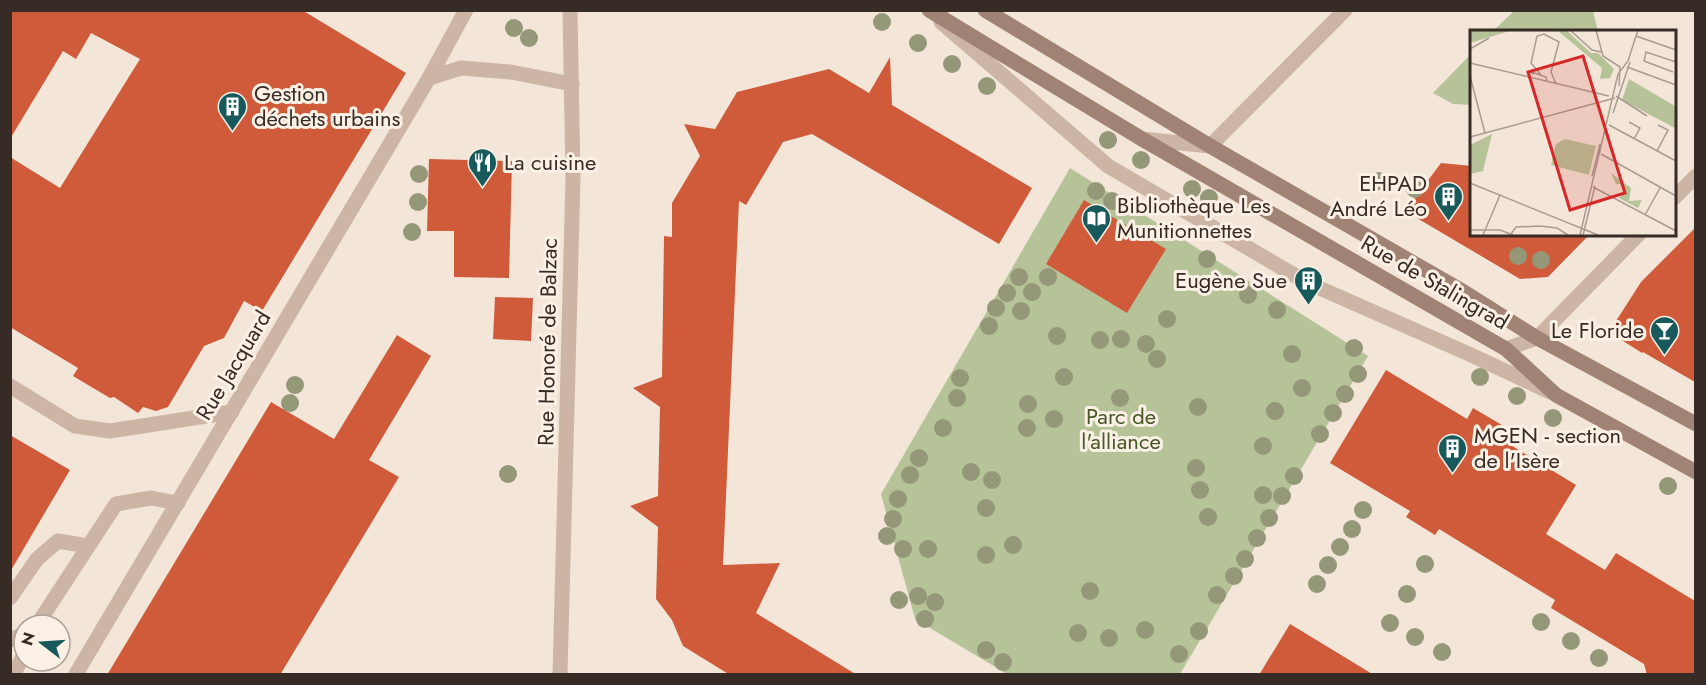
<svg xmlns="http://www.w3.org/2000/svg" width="1706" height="685" font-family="Jost,sans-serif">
<rect width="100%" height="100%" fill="#f3e6d9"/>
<g fill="#b6c398">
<polygon points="1514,11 1593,11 1598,31 1493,31"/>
<polygon points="1472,53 1472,105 1453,104 1433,93"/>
<polygon points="1070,168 1368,356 1180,674 1007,674 915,619 881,494"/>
</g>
<g fill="#cf5b3a">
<polygon points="10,10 302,10 406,73 262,311 244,301 224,338 204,346 168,407 156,411 143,407 138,413 114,397 110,398 73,376 78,368 10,327 10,157 60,188 140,59 91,33 76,59 63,51 10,139"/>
<polygon points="890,57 892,105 1032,188 999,244 812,134 783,142 746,205 739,201 723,565 780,563 756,613 857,675 730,675 683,646 672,620 656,599 658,527 630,506 658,496 660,407 633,388 662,377 664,236 672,237 672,203 700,156 684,124 715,129 737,92 829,69 869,93"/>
<polygon points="429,159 512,161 509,278 454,277 454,231 427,231"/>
<polygon points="1441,163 1472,166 1472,234 1590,234 1548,277 1520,279 1405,211"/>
<polygon points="1084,200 1166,249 1127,313 1046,264"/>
<polygon points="1695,228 1695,382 1643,352 1642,353 1609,332 1641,282"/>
<polygon points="495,297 533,298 531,341 493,339"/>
<polygon points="397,335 431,356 369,460 399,477 280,675 107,675 271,402 334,439"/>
<polygon points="1386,370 1467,419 1473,408 1502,425 1496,436 1576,485 1546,534 1605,570 1616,553 1695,601 1695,675 1647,675 1644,664 1551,608 1555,600 1439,529 1435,535 1406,517 1410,511 1330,463"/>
<polygon points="10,435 70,470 10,572"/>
<polygon points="1290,624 1374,675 1259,675"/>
</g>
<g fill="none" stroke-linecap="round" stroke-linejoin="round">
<g stroke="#ccb5a4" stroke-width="15">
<polyline points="941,22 1108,166 1308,283 1469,354 1550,392"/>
<polyline points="10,386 75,426 110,431 232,412"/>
<polyline points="10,598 37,559 58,541 88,546"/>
<polyline points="37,625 116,504 151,498 178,503"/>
<polyline points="10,640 24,634"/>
<polyline points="14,674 24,654"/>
</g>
<g stroke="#ccb5a4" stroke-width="15">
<polyline points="429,78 461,68 511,72 572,84"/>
<polyline points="1142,139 1210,146 1345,10"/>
<polyline points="1674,198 1696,176"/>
<polyline points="1506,349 1537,338 1639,234"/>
<polyline points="76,674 429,78 466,10"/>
<polyline points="560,674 573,178 570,10"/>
</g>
<g stroke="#a08375" stroke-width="15">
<polyline points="929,10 1142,139 1506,349 1556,395 1696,472"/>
<polyline points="985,10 1210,146 1464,292 1537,338 1696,424"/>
</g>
</g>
<g fill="#949778">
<circle cx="882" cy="22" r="9"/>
<circle cx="514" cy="28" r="9"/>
<circle cx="529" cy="38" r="9"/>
<circle cx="918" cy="43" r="9"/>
<circle cx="952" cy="64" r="9"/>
<circle cx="987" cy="86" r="9"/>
<circle cx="1108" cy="140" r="9"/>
<circle cx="1141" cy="160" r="9"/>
<circle cx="419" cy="174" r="9"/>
<circle cx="1379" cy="181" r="9"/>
<circle cx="1192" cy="189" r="9"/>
<circle cx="1415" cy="189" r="9"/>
<circle cx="1096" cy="191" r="9"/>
<circle cx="1209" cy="198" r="9"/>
<circle cx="1112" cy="201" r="9"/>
<circle cx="418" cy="202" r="9"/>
<circle cx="412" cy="232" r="9"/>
<circle cx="1518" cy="256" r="9"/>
<circle cx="1207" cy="259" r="9"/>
<circle cx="1541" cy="260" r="9"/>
<circle cx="1019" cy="277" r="9"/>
<circle cx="1048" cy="277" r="9"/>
<circle cx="1032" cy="292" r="9"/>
<circle cx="1007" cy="293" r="9"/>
<circle cx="1248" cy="295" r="9"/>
<circle cx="996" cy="308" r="9"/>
<circle cx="1277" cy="310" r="9"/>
<circle cx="1021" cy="311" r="9"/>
<circle cx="1167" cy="319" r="9"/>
<circle cx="989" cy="326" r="9"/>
<circle cx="1057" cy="336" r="9"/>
<circle cx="1121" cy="339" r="9"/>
<circle cx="1100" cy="340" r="9"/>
<circle cx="1146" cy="344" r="9"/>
<circle cx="1354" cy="348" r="9"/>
<circle cx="1292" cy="354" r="9"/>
<circle cx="1157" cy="359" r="9"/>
<circle cx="1358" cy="374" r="9"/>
<circle cx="1064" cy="377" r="9"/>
<circle cx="1480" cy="377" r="9"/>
<circle cx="960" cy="378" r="9"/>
<circle cx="295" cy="385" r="9"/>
<circle cx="1302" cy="388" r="9"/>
<circle cx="1345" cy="394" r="9"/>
<circle cx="1517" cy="396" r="9"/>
<circle cx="957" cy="398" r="9"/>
<circle cx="1120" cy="398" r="9"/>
<circle cx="290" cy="403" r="9"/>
<circle cx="1028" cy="404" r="9"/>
<circle cx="1198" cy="407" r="9"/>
<circle cx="1275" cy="411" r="9"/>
<circle cx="1333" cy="413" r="9"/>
<circle cx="1553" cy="418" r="9"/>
<circle cx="1054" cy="419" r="9"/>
<circle cx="943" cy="428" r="9"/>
<circle cx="1027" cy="428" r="9"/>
<circle cx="1320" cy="434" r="9"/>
<circle cx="1263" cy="446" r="9"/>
<circle cx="919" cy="458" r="9"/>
<circle cx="1196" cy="468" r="9"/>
<circle cx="971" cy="472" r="9"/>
<circle cx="508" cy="474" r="9"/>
<circle cx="910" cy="475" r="9"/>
<circle cx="1294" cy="476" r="9"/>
<circle cx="992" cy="480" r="9"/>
<circle cx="1668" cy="486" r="9"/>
<circle cx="1200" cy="490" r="9"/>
<circle cx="1263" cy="495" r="9"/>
<circle cx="1282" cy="496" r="9"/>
<circle cx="898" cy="499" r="9"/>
<circle cx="986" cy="508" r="9"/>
<circle cx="1363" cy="510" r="9"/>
<circle cx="1208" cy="517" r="9"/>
<circle cx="1269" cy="518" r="9"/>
<circle cx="893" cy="519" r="9"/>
<circle cx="1352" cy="529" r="9"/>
<circle cx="887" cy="536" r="9"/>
<circle cx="1257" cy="538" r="9"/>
<circle cx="1013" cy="545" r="9"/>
<circle cx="1340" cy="547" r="9"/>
<circle cx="903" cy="549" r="9"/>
<circle cx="928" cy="549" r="9"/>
<circle cx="986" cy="555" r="9"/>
<circle cx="1245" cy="559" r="9"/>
<circle cx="1425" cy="564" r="9"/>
<circle cx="1328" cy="565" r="9"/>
<circle cx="1234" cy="576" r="9"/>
<circle cx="1317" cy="584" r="9"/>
<circle cx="1090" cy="591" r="9"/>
<circle cx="1407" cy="594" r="9"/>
<circle cx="1217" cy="595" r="9"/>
<circle cx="918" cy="596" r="9"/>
<circle cx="899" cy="600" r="9"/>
<circle cx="935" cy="602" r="9"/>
<circle cx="925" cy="619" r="9"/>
<circle cx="1541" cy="622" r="9"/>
<circle cx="1390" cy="623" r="9"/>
<circle cx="1145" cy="630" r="9"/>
<circle cx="1199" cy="631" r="9"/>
<circle cx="1078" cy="633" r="9"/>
<circle cx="1415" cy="637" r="9"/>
<circle cx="1109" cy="638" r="9"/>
<circle cx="1571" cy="641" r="9"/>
<circle cx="986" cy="650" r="9"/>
<circle cx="1442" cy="652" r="9"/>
<circle cx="1179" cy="654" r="9"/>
<circle cx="1599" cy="658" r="9"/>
<circle cx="1003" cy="662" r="9"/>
</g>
<defs>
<symbol id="building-pin" viewBox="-11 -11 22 30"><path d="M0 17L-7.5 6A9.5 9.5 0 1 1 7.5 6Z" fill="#18595b" stroke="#fbf0e5"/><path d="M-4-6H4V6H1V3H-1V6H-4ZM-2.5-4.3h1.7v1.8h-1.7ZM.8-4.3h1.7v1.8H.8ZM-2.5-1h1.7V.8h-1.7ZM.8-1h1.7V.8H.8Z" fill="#fff"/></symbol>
<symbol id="restaurant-pin" viewBox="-11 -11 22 30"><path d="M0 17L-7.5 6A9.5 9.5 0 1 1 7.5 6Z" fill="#18595b" stroke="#fbf0e5"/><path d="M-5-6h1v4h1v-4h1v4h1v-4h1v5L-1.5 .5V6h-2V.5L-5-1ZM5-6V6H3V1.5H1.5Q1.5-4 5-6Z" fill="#fff"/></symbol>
<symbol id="library-pin" viewBox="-11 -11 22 30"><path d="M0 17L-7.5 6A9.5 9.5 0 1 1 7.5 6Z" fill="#18595b" stroke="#fbf0e5"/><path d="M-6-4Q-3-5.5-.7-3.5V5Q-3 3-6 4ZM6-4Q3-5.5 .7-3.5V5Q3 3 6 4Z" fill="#fff"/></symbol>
<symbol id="bar-pin" viewBox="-11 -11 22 30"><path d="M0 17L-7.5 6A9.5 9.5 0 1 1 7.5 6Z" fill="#18595b" stroke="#fbf0e5"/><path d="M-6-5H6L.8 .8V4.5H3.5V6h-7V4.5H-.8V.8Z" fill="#fff"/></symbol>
</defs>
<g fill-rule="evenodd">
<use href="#building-pin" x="216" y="90" width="33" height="45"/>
<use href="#restaurant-pin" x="466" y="146" width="33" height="45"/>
<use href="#building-pin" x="1432" y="180" width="33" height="45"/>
<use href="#library-pin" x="1080" y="202" width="33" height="45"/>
<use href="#building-pin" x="1292" y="264" width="33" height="45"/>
<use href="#bar-pin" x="1648" y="314" width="33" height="45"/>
<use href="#building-pin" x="1436" y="432" width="33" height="45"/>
</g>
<g text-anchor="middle" stroke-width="6" stroke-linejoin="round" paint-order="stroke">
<g font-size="22" fill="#372b26" stroke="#fbf0e5" text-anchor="start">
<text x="254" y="101">Gestion<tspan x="254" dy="25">déchets urbains</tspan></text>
<text x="504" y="170">La cuisine</text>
<text x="1427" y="191" text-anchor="end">EHPAD<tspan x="1427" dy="25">André Léo</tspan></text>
<text x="1117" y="213">Bibliothèque Les<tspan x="1117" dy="25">Munitionnettes</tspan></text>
<text x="1287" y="288" text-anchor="end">Eugène Sue</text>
<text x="1644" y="338" text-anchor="end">Le Floride</text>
<text x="1474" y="443">MGEN - section<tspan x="1474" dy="25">de l'Isère</tspan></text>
</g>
<g font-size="22" fill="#372b26" stroke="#fbf0e5">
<text transform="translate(1435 282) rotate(30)" y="8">Rue de Stalingrad</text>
<text transform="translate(547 342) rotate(-89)" y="8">Rue Honoré de Balzac</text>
<text transform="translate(233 365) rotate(-59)" y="8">Rue Jacquard</text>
</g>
<g font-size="22" fill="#475728" stroke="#fbf0e5">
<text x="1121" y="424">Parc de<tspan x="1121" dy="25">l'alliance</tspan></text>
</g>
</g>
<g transform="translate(1470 30)">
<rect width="206" height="206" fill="#f3e6d9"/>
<path d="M0 0H43L0 13ZM87 0H96L121 23H128L144 39 140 48 130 49 132 38ZM159 49 205 76V98L152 70ZM22 104 13 141 0 144V115ZM95 109 126 116 119 145 81 135 86 114ZM141 143 161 158 159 171 172 170 168 178 149 168 156 161 152 158 154 154H146Z" fill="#b6c398"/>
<path fill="none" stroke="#a89b91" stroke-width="1.5" d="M100 0 122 20 131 22M126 0 133 26 150 37 149 56M166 6 206 20M0 19 19 8M0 33 139 66M157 37 206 55M203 42 174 31 176 22 206 32M64 44 59 41 76 47 77 52M0 46 15 103M72 46 61 33 67 6 74 4 89 12 81 42 86 54M146 66 177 86M143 83 160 32M159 92 170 98 164 109M139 95 206 131M0 107 145 68M187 121 198 100 188 95M131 124 206 166M122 146 130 114M0 153 128 205M123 157 206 201M175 185 190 158M0 200H30L43 205M41 204 46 197 70 196 87 198 98 205M13 205 30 165M110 205 148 44 158 31 168 0M113 205 125 156"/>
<path fill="#d62828" fill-opacity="0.15" stroke="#d62828" stroke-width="3" d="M113 26 155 163 100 180 58 42Z"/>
<rect width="206" height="206" fill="none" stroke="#372b26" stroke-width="3"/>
</g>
<rect width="1706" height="685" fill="none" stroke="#372b26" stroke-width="24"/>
<g transform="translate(42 643) rotate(287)"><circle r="28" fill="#fbf0e5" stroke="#ada199" stroke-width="1.5"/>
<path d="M0-4.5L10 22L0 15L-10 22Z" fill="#18595b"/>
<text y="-9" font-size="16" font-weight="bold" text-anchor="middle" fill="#372b26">N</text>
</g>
</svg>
